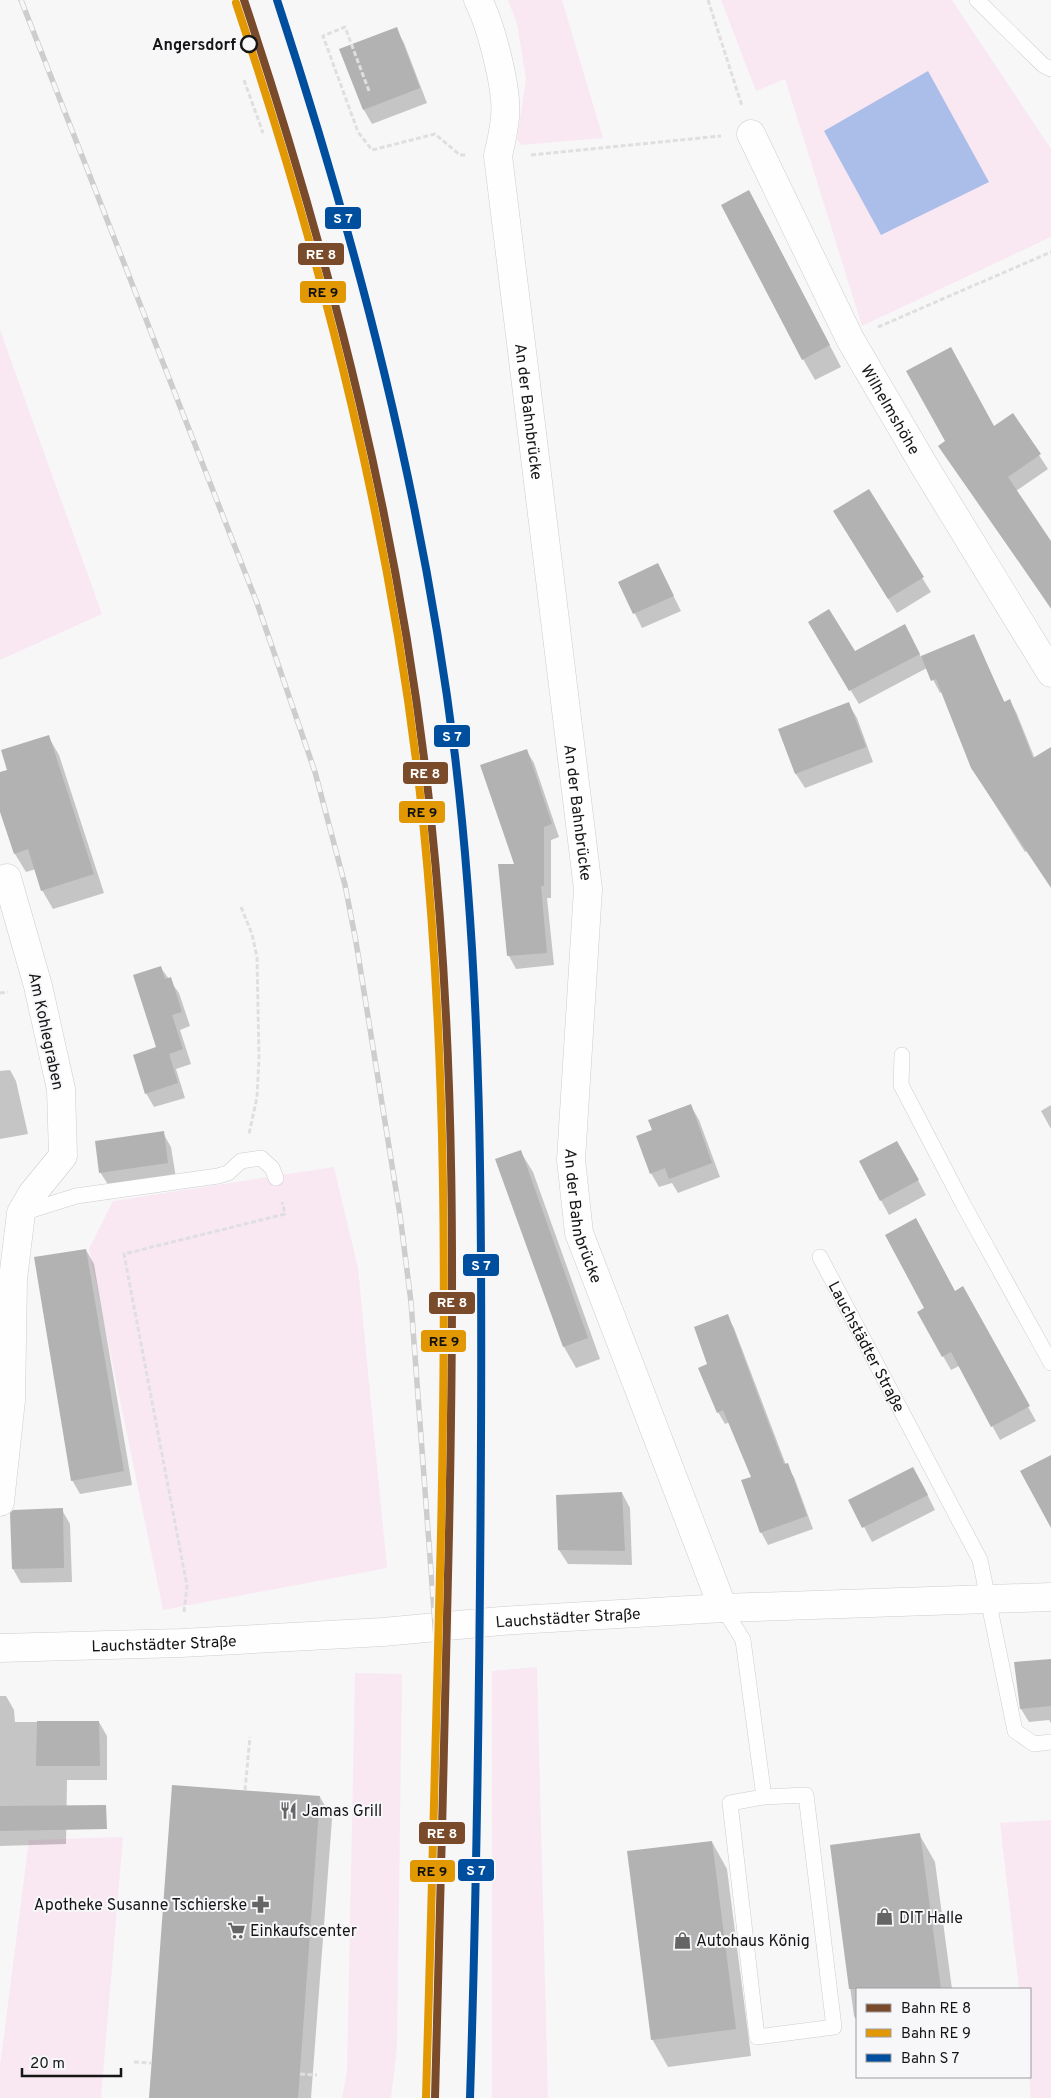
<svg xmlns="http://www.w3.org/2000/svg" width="1051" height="2098" font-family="Overpass,sans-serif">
<rect width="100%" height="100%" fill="#f7f7f8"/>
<g fill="#f9e8f2">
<polygon points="508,0 562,0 603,138 521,145 517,139 526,79 517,24"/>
<polygon points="721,0 952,0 1051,149 1051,237 862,326 785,79 756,91"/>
<polygon points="0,330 102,614 0,660"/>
<polygon points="334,1167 358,1268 387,1568 163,1610 89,1249 113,1201"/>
<polygon points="537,1667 548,2098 492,2098 492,1671"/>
<polygon points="355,1673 402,1674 397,2048 391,2098 342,2098 347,2071"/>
<polygon points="1051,1820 1051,2098 1031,2098 1029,2077 1030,1989 1019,1989 1000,1823"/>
<polygon points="123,1837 101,2098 0,2098 0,2066 29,1840"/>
</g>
<polygon fill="#abbeea" points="928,71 989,182 881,235 824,131"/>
<g fill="#0003">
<polygon points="396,29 404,43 427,103 372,124 364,110 341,50"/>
<polygon points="761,213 841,367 815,380 803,359"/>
<polygon points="1013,415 1048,469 1016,491 1051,543 1051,609 940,446 994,427"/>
<polygon points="868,491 931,592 897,613 843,526"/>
<polygon points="658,565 681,611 642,628 620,583"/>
<polygon points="973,636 1005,703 1010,701 1017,714 1035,759 1051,748 1051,885 1027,851 1025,852 972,768 942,692 940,693 927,668 859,704 818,637 854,652 912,640 921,657"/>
<polygon points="848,703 857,718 873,762 805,788 796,774 780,729"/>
<polygon points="48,736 59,755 104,893 53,909 42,890 36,869 26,872 15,854 0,808 0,773 9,770"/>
<polygon points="526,750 534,763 559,837 551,840 551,898 547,898 554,965 516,969 509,956 500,866 516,865"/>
<polygon points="161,968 179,993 190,1026 180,1030 191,1064 176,1069 185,1098 154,1107 146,1093 158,1048"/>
<polygon points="10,1070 16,1081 28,1134 0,1139 0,1071"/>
<polygon points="1051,1105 1051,1129 1041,1111"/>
<polygon points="691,1106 699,1120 720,1177 678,1193 672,1183 659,1187 651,1173 654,1131"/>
<polygon points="163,1133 171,1147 176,1178 109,1186 100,1172"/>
<polygon points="520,1151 533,1172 600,1359 576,1368 564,1347"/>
<polygon points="905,1156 926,1195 889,1215 860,1162"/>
<polygon points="86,1250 94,1264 132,1485 80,1494 72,1480"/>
<polygon points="962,1288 1036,1421 1000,1440 959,1366 951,1370 943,1356"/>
<polygon points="727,1316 734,1328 786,1465 794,1477 813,1529 768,1545 761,1532 752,1477 730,1422 725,1424 718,1412 709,1365"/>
<polygon points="921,1482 935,1510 872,1542 850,1500"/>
<polygon points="622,1493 630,1508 632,1565 568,1564 559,1550"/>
<polygon points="62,1510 70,1524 72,1582 21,1583 13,1569"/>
<polygon points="1051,1660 1051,1723 1049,1720 1029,1722 1021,1709 1015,1663"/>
<polygon points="0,1696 6,1696 14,1710 15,1722 99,1722 107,1736 107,1780 67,1780 66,1844 0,1846"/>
<polygon points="320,1797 332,1819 311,2098 150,2098"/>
<polygon points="919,1834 935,1862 952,1989 857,1989 857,2021 854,2016 831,1846"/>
<polygon points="712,1842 727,1869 751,2056 668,2067 652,2039"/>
</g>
<g fill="#b3b2b3">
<polygon points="397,27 420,88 363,110 339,49"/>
<polygon points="749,190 830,345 802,360 721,205"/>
<polygon points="951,347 994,426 1013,413 1041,454 1008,477 1051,541 1051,608 938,446 945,441 906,371"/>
<polygon points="869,489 924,577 888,599 833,511"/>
<polygon points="658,563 674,596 633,614 618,582"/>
<polygon points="829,609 855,651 905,624 920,654 849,691 808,622"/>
<polygon points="974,634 1004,702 1010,699 1033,758 1051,747 1051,888 971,768 936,679 931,681 921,656"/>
<polygon points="849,702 866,747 795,774 778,729"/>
<polygon points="49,735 94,874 41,891 28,849 14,854 0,812 0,772 7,770 1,750"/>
<polygon points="527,749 552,824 544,827 544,886 541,886 547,953 507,956 498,864 514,864 480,765"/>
<polygon points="161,966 165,979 171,977 182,1012 172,1015 183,1049 169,1054 178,1083 145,1094 133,1055 156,1047 133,975"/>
<polygon points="691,1104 712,1163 669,1179 665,1168 650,1174 636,1136 652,1130 648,1120"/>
<polygon points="164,1131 168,1163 99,1173 95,1141"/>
<polygon points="897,1141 919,1180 880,1201 859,1161"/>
<polygon points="521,1150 588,1338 563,1347 495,1159"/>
<polygon points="916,1218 955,1291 963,1286 1030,1406 991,1427 951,1352 942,1357 917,1312 924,1308 885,1235"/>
<polygon points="86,1249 124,1471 71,1481 34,1257"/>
<polygon points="728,1314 758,1396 784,1464 788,1463 807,1516 760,1533 741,1480 751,1477 723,1410 717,1413 698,1368 707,1364 694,1327"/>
<polygon points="1051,1455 1051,1528 1020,1471"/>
<polygon points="913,1467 928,1495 862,1528 848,1500"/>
<polygon points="622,1492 625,1551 558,1550 556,1495"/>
<polygon points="63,1508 64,1568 12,1569 10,1513 13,1510"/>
<polygon points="1051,1659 1051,1706 1020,1709 1014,1662"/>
<polygon points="37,1721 99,1721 100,1766 36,1766"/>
<polygon points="172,1785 320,1796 298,2098 149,2098"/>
<polygon points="106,1805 107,1829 0,1831 0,1806"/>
<polygon points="920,1833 941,1989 849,1989 830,1845"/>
<polygon points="712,1841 736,2029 651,2040 627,1851"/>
</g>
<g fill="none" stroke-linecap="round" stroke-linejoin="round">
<defs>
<g id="service">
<polyline points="977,0 1043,65 1051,69"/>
<polyline points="902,1055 901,1085 963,1204 1051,1363"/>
<polyline points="22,1213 76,1196 218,1176 228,1173 241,1161 261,1158 272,1168 276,1178"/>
<path id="s1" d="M820 1257 980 1560 1015 1731 1034 1744 1051 1742"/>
<polyline points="723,1608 743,1640 764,1797 806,1795 834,2027 757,2037 730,1803 764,1797"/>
</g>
<g id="minor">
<path id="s2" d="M478 0C491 25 508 90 505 117 504 130 501 143 498 156L588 889 571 1160 579 1233 723 1608"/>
<path id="s3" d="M751 134 850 339 926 469 1051 673"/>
<polyline points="0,1502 11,1400 13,1279 21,1213 32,1194 63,1156 61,1089 38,986 7,878"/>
</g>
<g id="secondary">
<path id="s4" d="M0 1648 181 1643 383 1632 501 1621 723 1608 1051 1597"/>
</g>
</defs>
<use href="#service" stroke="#cdcdce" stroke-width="16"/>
<use href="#minor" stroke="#cdcdce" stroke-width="29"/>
<use href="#secondary" stroke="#cdcdce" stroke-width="29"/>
<g stroke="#e0dfe0" stroke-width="3" stroke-dasharray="5 2.5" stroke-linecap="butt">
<polyline points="708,0 742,106"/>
<polyline points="244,80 263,133"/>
<polyline points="369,91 345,27 323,36 358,132 372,150 435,134 460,155 467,155"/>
<polyline points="531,155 721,136"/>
<polyline points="878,327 1051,252"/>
<polyline points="241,907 252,934 257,957 259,1058 257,1097 249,1134"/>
<polyline points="0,993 8,992"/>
<polyline points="184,1612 187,1586 124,1254 285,1214 282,1202"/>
<polyline points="245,1790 250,1737"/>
<polyline points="134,2062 151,2063"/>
<polyline points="300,2074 317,2075"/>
</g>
<use href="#service" stroke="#fefefe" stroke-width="15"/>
<use href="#minor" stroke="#fefefe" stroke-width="28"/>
<use href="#secondary" stroke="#fefefe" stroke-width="28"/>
<defs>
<polyline id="rail" points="21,0 257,603 315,772 345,885 356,942 400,1215 411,1302 440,1692 441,1859"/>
</defs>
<use href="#rail" stroke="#cdccce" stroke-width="5.5"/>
<use href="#rail" stroke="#f7f6f9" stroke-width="4" stroke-dasharray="11" stroke-linecap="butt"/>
<defs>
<path id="rail-1" d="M244 0C333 267 402 539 431 819 456 1057 454 1295 449 1533 445 1721 440 1910 435 2098"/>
<path id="rail-2" d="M236 3C325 269 394 541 423 821 447 1058 446 1296 441 1534 437 1722 431 1910 426 2098"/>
<path id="rail-3" d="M277 0C358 247 423 497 455 756 482 982 482 1210 481 1437 480 1658 477 1878 470 2098"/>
</defs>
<use href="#rail-1" stroke="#f7f6f9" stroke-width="11"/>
<use href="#rail-2" stroke="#f7f6f9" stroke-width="11"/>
<use href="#rail-3" stroke="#f7f6f9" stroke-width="11"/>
<use href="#rail-1" stroke="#7a4b2a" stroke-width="8"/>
<use href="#rail-2" stroke="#e19802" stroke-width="8"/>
<use href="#rail-3" stroke="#004f9e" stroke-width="8"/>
</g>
<defs>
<symbol id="restaurant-bare" viewBox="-9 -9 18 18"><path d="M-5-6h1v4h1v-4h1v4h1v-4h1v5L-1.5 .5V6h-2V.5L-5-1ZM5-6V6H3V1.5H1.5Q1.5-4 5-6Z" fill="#656566" stroke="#f7f6f9" stroke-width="2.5" paint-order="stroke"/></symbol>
<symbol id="pharmacy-bare" viewBox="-9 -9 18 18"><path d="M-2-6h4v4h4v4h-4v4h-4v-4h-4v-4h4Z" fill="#656566" stroke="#f7f6f9" stroke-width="2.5" paint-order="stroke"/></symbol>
<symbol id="shop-bare" viewBox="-9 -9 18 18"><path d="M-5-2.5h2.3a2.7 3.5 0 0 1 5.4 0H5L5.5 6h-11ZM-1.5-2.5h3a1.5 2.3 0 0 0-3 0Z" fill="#656566" stroke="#f7f6f9" stroke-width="2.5" paint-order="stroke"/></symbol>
<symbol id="supermarket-bare" viewBox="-9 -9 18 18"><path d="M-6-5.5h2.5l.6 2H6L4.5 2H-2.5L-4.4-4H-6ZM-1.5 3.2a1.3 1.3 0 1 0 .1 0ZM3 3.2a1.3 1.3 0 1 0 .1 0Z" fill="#656566" stroke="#f7f6f9" stroke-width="2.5" paint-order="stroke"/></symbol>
</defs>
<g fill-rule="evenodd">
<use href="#restaurant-bare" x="276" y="1798" width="25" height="25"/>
<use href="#pharmacy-bare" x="248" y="1892" width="25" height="25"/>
<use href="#shop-bare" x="872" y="1904" width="25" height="25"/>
<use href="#supermarket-bare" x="224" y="1918" width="25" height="25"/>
<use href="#shop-bare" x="670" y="1928" width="25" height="25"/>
</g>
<circle fill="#f7f6f9" stroke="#171617" stroke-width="2.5" cx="249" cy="44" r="8"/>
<g text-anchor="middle" stroke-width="4" stroke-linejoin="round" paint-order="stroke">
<g font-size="16" font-weight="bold" fill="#171617" stroke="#f7f6f9" text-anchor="end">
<text x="236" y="50">Angersdorf</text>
</g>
<g font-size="16" fill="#171617" stroke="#f7f6f9">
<text dy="6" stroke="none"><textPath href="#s3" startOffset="309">Wilhelmshöhe</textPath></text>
<text dy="6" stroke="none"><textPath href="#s2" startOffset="418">An der Bahnbrücke</textPath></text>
<text dy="6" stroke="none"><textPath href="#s2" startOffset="822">An der Bahnbrücke</textPath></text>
<text transform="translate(47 1031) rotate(78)" y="6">Am Kohlegraben</text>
<text dy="6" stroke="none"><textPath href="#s2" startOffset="1228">An der Bahnbrücke</textPath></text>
<text dy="6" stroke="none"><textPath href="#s1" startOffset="101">Lauchstädter Straße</textPath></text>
<text dy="6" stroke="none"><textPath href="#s4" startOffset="569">Lauchstädter Straße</textPath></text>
<text dy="6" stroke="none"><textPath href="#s4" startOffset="164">Lauchstädter Straße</textPath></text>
</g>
<g font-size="16" fill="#171617" stroke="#f7f6f9" text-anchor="start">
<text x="302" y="1816">Jamas Grill</text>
<text x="247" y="1910" text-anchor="end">Apotheke Susanne Tschierske</text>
<text x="899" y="1923">DIT Halle</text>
<text x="250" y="1936">Einkaufscenter</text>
<text x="696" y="1946">Autohaus König</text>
</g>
</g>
<g stroke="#f7f6f9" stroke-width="2">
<rect x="324" y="206" width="38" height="24" rx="5" fill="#004f9e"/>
<rect x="297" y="242" width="48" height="24" rx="5" fill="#7a4b2a"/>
<rect x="299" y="280" width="48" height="24" rx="5" fill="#e19802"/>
<rect x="433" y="724" width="38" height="24" rx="5" fill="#004f9e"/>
<rect x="402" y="761" width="47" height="24" rx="5" fill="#7a4b2a"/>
<rect x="398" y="800" width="48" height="24" rx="5" fill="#e19802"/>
<rect x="462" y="1253" width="38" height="24" rx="5" fill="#004f9e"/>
<rect x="428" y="1291" width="48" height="24" rx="5" fill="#7a4b2a"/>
<rect x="420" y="1329" width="47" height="24" rx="5" fill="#e19802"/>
<rect x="418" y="1821" width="48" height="24" rx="5" fill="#7a4b2a"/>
<rect x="457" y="1858" width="38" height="24" rx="5" fill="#004f9e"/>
<rect x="409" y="1859" width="47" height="24" rx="5" fill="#e19802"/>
</g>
<g font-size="14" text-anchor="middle" font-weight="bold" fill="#fff">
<text x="343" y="223">S 7</text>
<text x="321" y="259">RE 8</text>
<text x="452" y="741">S 7</text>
<text x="425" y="778">RE 8</text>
<text x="481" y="1270">S 7</text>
<text x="452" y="1307">RE 8</text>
<text x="442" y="1838">RE 8</text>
<text x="476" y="1875">S 7</text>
</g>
<g font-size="14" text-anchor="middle" font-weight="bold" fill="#111">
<text x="323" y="297">RE 9</text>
<text x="422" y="817">RE 9</text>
<text x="444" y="1346">RE 9</text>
<text x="432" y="1876">RE 9</text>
</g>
<rect x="856" y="1988" width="175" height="90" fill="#f7f6f9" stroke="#9d9c9f"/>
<rect x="866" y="2004" width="25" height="8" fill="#7a4b2a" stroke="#9d9c9f"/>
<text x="901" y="2013" font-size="15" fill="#171617">Bahn RE 8</text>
<rect x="866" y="2029" width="25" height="8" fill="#e19802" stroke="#9d9c9f"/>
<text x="901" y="2038" font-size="15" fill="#171617">Bahn RE 9</text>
<rect x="866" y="2054" width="25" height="8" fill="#004f9e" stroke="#9d9c9f"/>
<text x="901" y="2063" font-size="15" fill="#171617">Bahn S 7</text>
<path d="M22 2068v8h99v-8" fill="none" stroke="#171617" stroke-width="2.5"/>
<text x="30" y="2068" font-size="15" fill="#171617" stroke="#f7f6f9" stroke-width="4" paint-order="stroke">20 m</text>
</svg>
